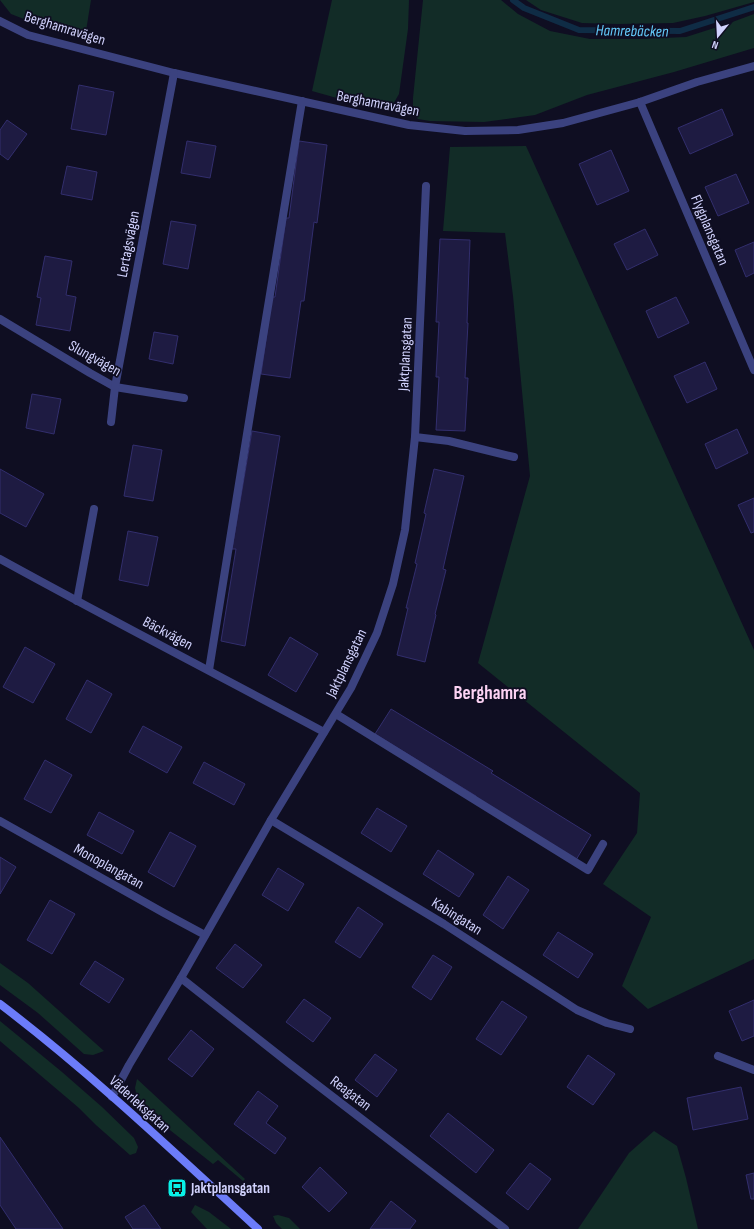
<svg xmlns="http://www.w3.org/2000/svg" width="754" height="1229" font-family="'Sofia Sans Condensed',sans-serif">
<rect width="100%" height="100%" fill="#0f0e22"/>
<g fill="#122c27">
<polygon points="0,0 91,0 85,37 47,28 11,14"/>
<polygon points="332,0 409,0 408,29 399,94 392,106 351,102 312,91"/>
<polygon points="423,0 501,0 518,14 550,31 590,39 642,39 686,37 727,24 754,14 754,48 674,72 587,95 535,115 484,122 430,121 418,119 413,113 413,98"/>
<polygon points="526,0 754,0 754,2 705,16 673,23 618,24 582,23 541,10"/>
<polygon points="526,146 754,650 754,959 648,1009 622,986 651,917 603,884 637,833 640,793 478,663 530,476 513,296 505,233 443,231 450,147"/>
<polygon points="0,963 28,983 104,1051 93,1055 84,1054 38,1013 0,985"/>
<polygon points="0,1021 62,1072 102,1107 134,1138 138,1147 136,1153 130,1155 96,1125 79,1108 0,1041"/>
<polygon points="137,1079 245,1179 243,1181 218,1160 213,1164 161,1123 138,1101 135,1088"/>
<polygon points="654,1131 677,1146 686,1178 698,1229 578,1229 629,1153"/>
<polygon points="195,1205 209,1212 231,1229 207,1229 191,1212"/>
<polygon points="278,1215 289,1218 300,1229 282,1229 276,1223 273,1216"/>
</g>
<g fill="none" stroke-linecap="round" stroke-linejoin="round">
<polyline stroke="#0f2c45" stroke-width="6" points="513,0 524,8 579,30 680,31 754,7"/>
</g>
<g fill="#1e1b42" stroke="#322e6d">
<polygon points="79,85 114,92 106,135 71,129"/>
<polygon points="722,109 733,135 690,154 678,128"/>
<polygon points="7,120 27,134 8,160 0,154 0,130"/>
<polygon points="187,141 216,146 210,178 181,173"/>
<polygon points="299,141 327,145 317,223 314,222 304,301 301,301 290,378 261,374 272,297 275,297 286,218 289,218"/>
<polygon points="611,150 629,191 597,205 579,164"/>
<polygon points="67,166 97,172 92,200 61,194"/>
<polygon points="736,174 749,203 718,216 705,187"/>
<polygon points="171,221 196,225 188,269 163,264"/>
<polygon points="645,229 658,255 627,270 614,244"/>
<polygon points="440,239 470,240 467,323 468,323 465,378 468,378 465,431 436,430 439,377 436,377 439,322 436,322"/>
<polygon points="754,242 754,273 746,277 735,250"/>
<polygon points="45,256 72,261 66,295 76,297 70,331 36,325 41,298 37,297"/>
<polygon points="676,297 689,323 658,338 646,311"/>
<polygon points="154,332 178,336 173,364 149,359"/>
<polygon points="705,362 717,389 687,403 674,376"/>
<polygon points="32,394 61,399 54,434 26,428"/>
<polygon points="737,429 748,453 716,469 705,444"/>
<polygon points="252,431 280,436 245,646 221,641 236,549 232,549"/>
<polygon points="133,445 162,450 153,501 124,496"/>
<polygon points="0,469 44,494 26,527 0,513"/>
<polygon points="434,469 464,476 443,569 446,570 435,614 436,615 425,662 397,655 408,608 406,608 417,564 415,563 426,514 424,513"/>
<polygon points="754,498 754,532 751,533 738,505"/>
<polygon points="128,531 158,537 148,586 119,580"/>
<polygon points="290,637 318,654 296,692 268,675"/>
<polygon points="25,647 55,664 33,703 3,687"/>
<polygon points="87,680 112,694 91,733 66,719"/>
<polygon points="391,709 493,771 491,773 591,835 576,860 475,798 476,796 375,734"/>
<polygon points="143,726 182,747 167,773 129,752"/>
<polygon points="45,760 72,775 51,813 24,799"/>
<polygon points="204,762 245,784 234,805 193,783"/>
<polygon points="377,808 407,826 391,852 361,833"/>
<polygon points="99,812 134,831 122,854 87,835"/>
<polygon points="170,832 196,846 174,887 148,872"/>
<polygon points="438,850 474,874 459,897 423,874"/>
<polygon points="0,857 16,867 0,894"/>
<polygon points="278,868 304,884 288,911 262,895"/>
<polygon points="508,876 529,890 503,929 483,915"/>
<polygon points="50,900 75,914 52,954 27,940"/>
<polygon points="358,907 383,924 360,958 335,942"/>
<polygon points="558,932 593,954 578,978 543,955"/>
<polygon points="235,944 262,965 243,988 216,968"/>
<polygon points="433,955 452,967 431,1000 412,987"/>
<polygon points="95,961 124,979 109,1003 80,984"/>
<polygon points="304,999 331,1018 313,1042 286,1022"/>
<polygon points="754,1000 754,1036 742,1041 729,1011"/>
<polygon points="502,1001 527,1017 501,1055 476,1039"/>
<polygon points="191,1030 214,1049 192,1077 168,1059"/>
<polygon points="375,1054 397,1070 377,1097 355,1080"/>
<polygon points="588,1055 615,1074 593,1105 567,1087"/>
<polygon points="741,1087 748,1119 693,1130 687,1098"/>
<polygon points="258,1091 278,1106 266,1123 286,1138 275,1154 234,1124"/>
<polygon points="448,1113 494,1150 476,1173 430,1136"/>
<polygon points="0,1137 63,1229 16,1229 0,1205"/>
<polygon points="530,1163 551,1179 528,1210 506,1193"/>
<polygon points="320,1167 347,1193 329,1212 302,1187"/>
<polygon points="754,1173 754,1199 751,1199 746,1175"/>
<polygon points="391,1201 416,1221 410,1229 370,1229"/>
<polygon points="144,1205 161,1229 133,1229 125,1217"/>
</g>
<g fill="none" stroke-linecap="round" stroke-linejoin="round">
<g stroke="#3b427f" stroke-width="8">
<polyline points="415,437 449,441 514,457"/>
<polyline points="209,670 252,403 302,101"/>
<polyline points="336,714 588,870 603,844"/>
</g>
<g stroke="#3b427f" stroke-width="8">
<polyline points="0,21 28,35 174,73 409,125 465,131 518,130 563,123 640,102 697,82 754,66"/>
<polyline points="640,102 754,370"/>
<polyline points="0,319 90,373 115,387 184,398"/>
<polyline points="111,422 115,387 174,73"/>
<path d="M0 559C107 618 216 674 324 732"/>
<polyline points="77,601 94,509"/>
<polyline points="271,820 444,924 577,1010 607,1023 630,1029"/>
<polyline points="0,821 164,913 205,935"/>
<polyline points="181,978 290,1064 505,1229"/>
<polyline points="718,1056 754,1070"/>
<polyline points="112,1097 129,1065 181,978 271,820 351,688 377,633 393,584 405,530 415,437 426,186"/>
</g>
<path stroke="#6c7cf9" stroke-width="8" d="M0 1004C91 1073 174 1152 258 1229"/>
</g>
<defs>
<symbol id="bus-square" viewBox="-11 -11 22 22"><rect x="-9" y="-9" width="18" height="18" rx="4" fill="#09f1e7" stroke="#0f0e22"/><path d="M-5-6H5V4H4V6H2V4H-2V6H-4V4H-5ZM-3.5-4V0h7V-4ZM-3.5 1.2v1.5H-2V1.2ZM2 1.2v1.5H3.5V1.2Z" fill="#111"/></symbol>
</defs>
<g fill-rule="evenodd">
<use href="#bus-square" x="166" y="1177" width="22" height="22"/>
</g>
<g text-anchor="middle" stroke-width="3.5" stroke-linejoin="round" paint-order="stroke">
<g font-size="15" fill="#d1d2fd" stroke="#0f0e22">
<text transform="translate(65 28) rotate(17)" y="5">Berghamravägen</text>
<text transform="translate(378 103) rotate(11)" y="5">Berghamravägen</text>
<text transform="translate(710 230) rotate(67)" y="5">Flygplansgatan</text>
<text transform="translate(128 244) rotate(-79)" y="5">Lertagsvägen</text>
<text transform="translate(405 354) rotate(-87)" y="5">Jaktplansgatan</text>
<text transform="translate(95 358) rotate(29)" y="5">Slungvägen</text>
<text transform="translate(168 633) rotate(28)" y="5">Bäckvägen</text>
<text transform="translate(346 663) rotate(-64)" y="5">Jaktplansgatan</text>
<text transform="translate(109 866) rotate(29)" y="5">Monoplangatan</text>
<text transform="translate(457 916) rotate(32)" y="5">Kabingatan</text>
<text transform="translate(351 1093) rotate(37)" y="5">Reagatan</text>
<text transform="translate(140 1104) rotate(42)" y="5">Väderleksgatan</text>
</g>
<g font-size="15" font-weight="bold" fill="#d1d2fd" stroke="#0f0e22" text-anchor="start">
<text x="191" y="1193">Jaktplansgatan</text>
</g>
<g font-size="16" font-style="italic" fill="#63c9f9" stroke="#0f0e22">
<text transform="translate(632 30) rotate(1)" y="6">Hamrebäcken</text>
</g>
<g font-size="19" font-weight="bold" fill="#fdd3f4" stroke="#0f0e22">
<text x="490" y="699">Berghamra</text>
</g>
</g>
<g transform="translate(718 36) rotate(198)" stroke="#0f0e22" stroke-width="3" paint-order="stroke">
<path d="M0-3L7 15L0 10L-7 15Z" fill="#d1d2fd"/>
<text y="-6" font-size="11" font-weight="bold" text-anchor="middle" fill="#d1d2fd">N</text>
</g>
</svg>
